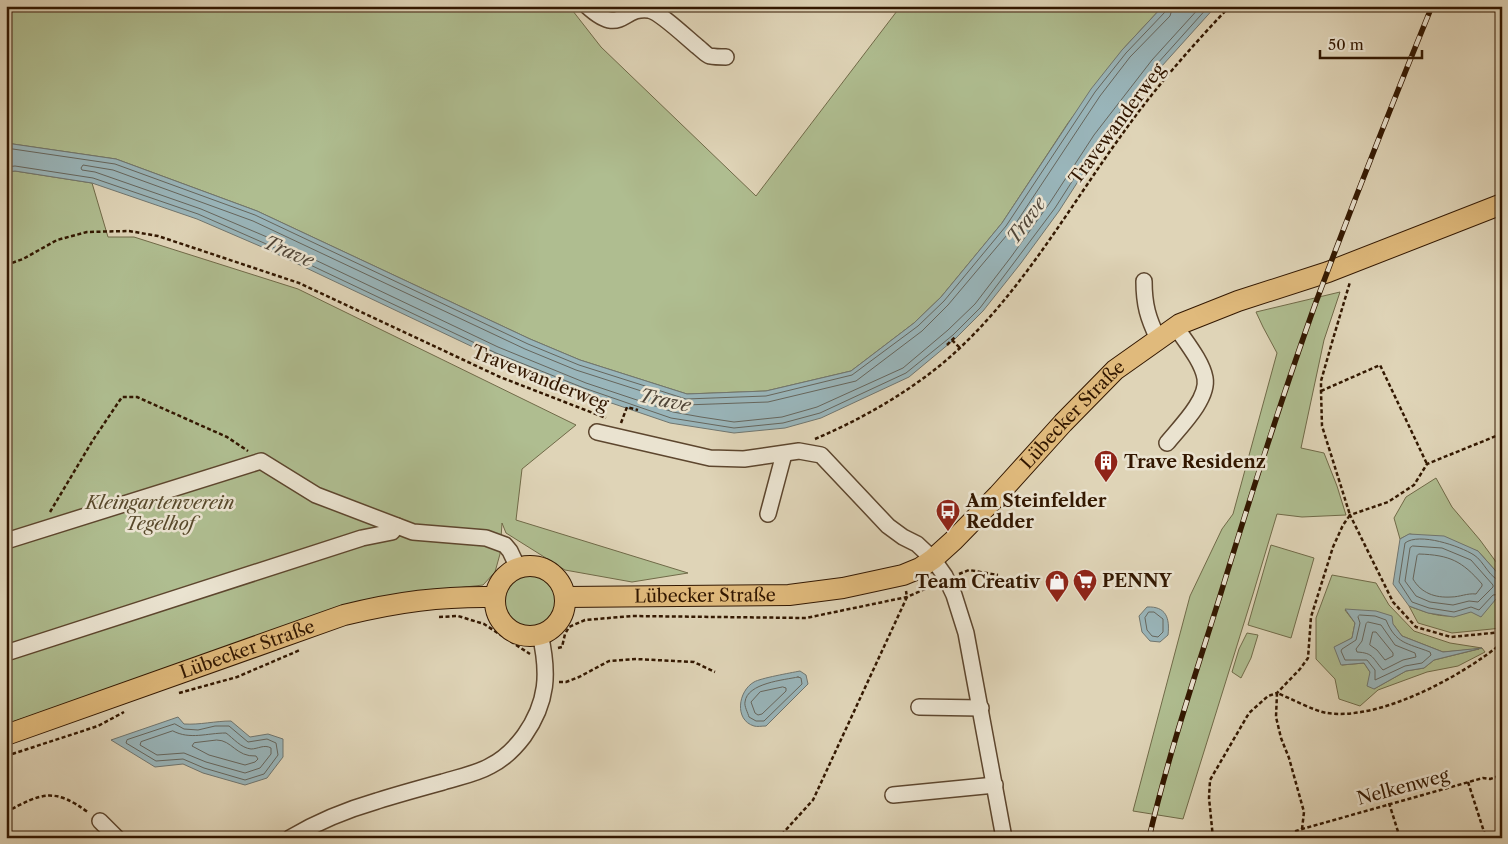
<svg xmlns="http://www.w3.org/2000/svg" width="1508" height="844" font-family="'Libre Caslon Text',serif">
<rect width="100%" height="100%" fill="#dfd4b7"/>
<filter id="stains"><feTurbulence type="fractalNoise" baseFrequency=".004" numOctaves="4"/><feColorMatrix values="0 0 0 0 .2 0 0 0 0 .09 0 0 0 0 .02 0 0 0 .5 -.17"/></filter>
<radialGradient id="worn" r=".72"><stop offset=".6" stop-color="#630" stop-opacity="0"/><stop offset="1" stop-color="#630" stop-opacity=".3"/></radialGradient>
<g fill="#afbd90" stroke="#706a48" fill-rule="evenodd">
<polygon points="6,6 569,6 601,47 756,196 897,11 895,6 1163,6 1124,48 1068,123 1002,223 941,297 914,323 851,371 766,391 687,394 580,360 530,339 257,211 116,159 6,143"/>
<polygon points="15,171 92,183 108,237 134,237 298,289 576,425 522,469 516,520 688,573 632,582 565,570 506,533 502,523 500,554 495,572 483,585 430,591 229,650 6,724 6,172"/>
<polygon points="1340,292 1324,340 1301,448 1324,453 1337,486 1346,515 1302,517 1277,514 1253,594 1183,819 1133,811 1190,596 1222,529 1233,514 1277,353 1263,327 1256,312"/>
<polygon points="1436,478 1452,507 1480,540 1502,570 1502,578 1478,551 1410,534 1400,539 1394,518 1406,497"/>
<polygon points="1271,545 1314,558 1291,638 1248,625"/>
<circle cx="529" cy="601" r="27"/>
<path d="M1332 575 1376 583 1389 605 1414 631 1450 643 1482 648 1485 652 1458 666 1427 672 1378 690 1360 706 1339 699 1335 679 1316 659V618ZM1345 610 1393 624 1402 636 1443 652 1479 649 1434 660 1424 668 1406 671 1374 689 1370 672 1364 663 1342 665 1335 647 1352 638 1355 623Z"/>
<path d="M1496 599H1502V628L1452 633 1418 623 1409 606C1449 622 1459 618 1496 599Z"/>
<polygon points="1247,633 1258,635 1251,658 1241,678 1232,672 1239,649"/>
</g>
<g fill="#99b5ba" stroke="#707670">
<polygon points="1163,6 1216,6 1161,67 1104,141 1059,211 1021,263 983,311 956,338 909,377 821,418 785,428 734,433 670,423 582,393 494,357 262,247 197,219 92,183 15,171 6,172 6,143 116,159 257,211 530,339 580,360 687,394 766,391 851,371 914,323 941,297 1002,223 1091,89 1122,50"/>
<polygon points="1409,534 1444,536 1478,551 1502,578 1502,599 1496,599 1481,617 1471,612 1454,617 1428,613 1409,606 1393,584 1400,539"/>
<path d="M1147 607C1166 606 1170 618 1168 635L1160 642 1150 641 1142 632 1139 616Z"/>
<polygon points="1345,609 1376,611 1392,616 1393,624 1402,636 1443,652 1482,648 1434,660 1424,668 1406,671 1374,689 1367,686 1370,672 1364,663 1341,665 1334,647 1352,638 1355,623"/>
<path d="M800 671 806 675 808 684 766 726C762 726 757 727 754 726 734 720 738 691 754 682 761 678 790 673 800 671Z"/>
<path d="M178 717 184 724C200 725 215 721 231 721L250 737 268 734 283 739V757L267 778 245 785 203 773 183 764 155 767 111 740Z"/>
</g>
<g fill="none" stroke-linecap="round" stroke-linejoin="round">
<g stroke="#66665d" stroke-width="1">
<polyline points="1173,6 1170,16 1130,57 1100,96 1012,229 948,305 922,331 856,381 768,402 685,405 576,370 525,349 253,221 113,170 83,165 81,168 82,170 95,172 201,209 267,237 498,347 586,383 673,412 701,417 734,422 782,417 817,407 903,368 948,330 975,304 1011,257 1049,204 1094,135 1152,60 1201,6"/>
<polyline points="6,148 115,164 255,215 528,344 579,365 686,399 766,396 852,375 918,326 944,301 1006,226 1095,92 1126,53 1165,12 1167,6"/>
<polyline points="6,167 15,166 93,178 198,214 264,243 496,353 584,388 671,418 734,428 783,423 820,413 906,373 953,335 980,308 1055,208 1100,138 1157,64 1209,6"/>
<polygon points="1413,546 1442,548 1471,560 1493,585 1493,587 1478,602 1469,601 1453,605 1430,602 1416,596 1405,581 1410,548"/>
<path d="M1419 554C1450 555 1462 561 1482 584V586L1476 594C1467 593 1460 597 1451 597 1435 598 1421 593 1413 579L1417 556Z"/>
<path d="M1502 581C1490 580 1484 561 1474 555 1460 546 1419 532 1405 543L1399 582 1412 602 1429 608 1454 612 1471 607 1479 610 1493 595 1502 594"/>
<polygon points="1149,612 1154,612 1163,619 1163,632 1158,637 1152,636 1147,630 1145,618"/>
<path d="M1360 615 1375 616 1386 620C1396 644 1407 643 1430 652L1431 655 1422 663 1405 666 1375 680V670L1367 660H1345L1341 651 1342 649 1356 640 1360 623 1358 617Z"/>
<path d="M1368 622 1381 625 1395 645 1415 653 1416 657 1403 660 1383 670C1372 658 1374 653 1357 652L1356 649 1362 641 1366 624Z"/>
<polygon points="1373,632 1376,632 1393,653 1393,656 1385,660 1377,650 1370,645"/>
<path d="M798 677 801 678 802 684 764 721H756L749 717C748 713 744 706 745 702 747 683 784 680 798 677Z"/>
<polygon points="783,687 786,688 786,691 762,714 758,715 755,713 751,702 760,692"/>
<polygon points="175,724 184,729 198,730 215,726 229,726 248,742 267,739 276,743 278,755 264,774 245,780 204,768 183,759 156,761 126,743 127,740"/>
<path d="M173 731C190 740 207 733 226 733 233 738 241 748 251 749 258 749 264 744 271 748V754L260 768 245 773 206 762 184 753 157 755 140 745 141 742Z"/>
<path d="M217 740C232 740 236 757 256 756L258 759 255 762 245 765 209 755 192 746 194 743Z"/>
</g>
<defs>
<g id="minor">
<path d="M587 6C622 38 621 6 649 10 660 12 688 39 698 47 702 50 706 55 710 56 715 57 721 57 726 57"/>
<path d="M1144 281C1144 305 1148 318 1158 339"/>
<polyline points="597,432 710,458 744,459 799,451 821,455 888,526 903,537 917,544 933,559 945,576 954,595 966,633 1004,838"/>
<path d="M1167 443C1179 428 1209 399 1205 378 1202 361 1185 341 1176 327"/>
<polyline points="768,514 784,454"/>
<polyline points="6,541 261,461 316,495 413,532 486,538 505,545 510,551 518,568"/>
<polyline points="6,653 362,538 392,532 397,526"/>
<polyline points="919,707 981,708"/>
<polyline points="893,795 995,785"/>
<polyline points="100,821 117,838"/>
<path d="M290 838C317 822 346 810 377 801 399 794 421 788 443 782 459 777 476 774 490 766 504 759 515 748 524 736 548 702 549 673 540 634"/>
</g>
<g id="major">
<circle cx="530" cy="601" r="35"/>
<path id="s1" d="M565 597 789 595 843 588 903 575 920 568 933 559 954 540 998 495 1063 423 1115 370 1180 324 1238 301 1328 272 1502 204"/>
<path id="s2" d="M6 735 344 615C397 602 441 596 495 597"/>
</g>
</defs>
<use href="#minor" stroke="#5d462e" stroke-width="18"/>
<use href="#major" stroke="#321700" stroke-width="22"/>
<g stroke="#321700" stroke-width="2.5" stroke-dasharray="4 2.5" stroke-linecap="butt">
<polyline points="6,265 23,259 57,240 87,232 129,231 158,236 299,283 500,377 606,418"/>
<polyline points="952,340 960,348"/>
<polyline points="947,345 956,336"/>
<polyline points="1321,391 1380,365 1427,464"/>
<polyline points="621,423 627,407 638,410"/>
<polyline points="1502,437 1496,436 1427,464 1414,485 1388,502 1350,515 1393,602 1416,627 1451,637 1502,632"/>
<path d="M815 439C862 419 911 391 950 357 1020 295 1068 209 1123 133 1155 88 1192 46 1230 6"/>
<polyline points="50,512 93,440 122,397 137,397 227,437 248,451"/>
<polyline points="959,574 969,570 998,575"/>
<polyline points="439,617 458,616 484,624 530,654"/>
<polyline points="558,648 562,647 565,634 569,627 585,620 632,616 806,618 907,597 934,585"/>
<polyline points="559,682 566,682 579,677 609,661 636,659 694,662 715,672"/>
<polyline points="179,693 237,677 300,650"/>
<polyline points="6,756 98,726 124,712"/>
<polyline points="1468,782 1486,838"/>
<polyline points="1389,803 1400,838"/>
<path d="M6 812C42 793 54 787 89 813"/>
<path d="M1302 829 1304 812 1289 758 1281 738 1276 717 1277 693C1290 698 1314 711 1327 713 1380 721 1462 676 1502 643"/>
<polyline points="684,833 688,838"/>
<polyline points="776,838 783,833 813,800 907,597 906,591"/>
<polyline points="1213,838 1209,798 1210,780 1249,713 1268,696 1277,693 1300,669 1308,658 1311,617 1333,547 1343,525 1350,515 1322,426 1321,391 1321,381 1333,339 1350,282"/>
<polyline points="1299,838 1296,831 1302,829 1483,778 1490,779 1502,775"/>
</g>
<use href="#minor" stroke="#eae3d0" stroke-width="15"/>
<use href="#major" stroke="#e0ba7c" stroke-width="20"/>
<defs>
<path id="rail" d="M1149 838C1168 756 1195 676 1220 596 1250 498 1281 399 1316 302 1353 203 1392 104 1432 6"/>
</defs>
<use href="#rail" stroke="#321700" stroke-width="5.5"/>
<use href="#rail" stroke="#eae3d0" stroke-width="4" stroke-dasharray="11" stroke-linecap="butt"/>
</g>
<defs>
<symbol id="building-pin" viewBox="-11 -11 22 30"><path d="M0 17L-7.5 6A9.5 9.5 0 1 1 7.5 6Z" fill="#8f2418" stroke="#eae3d0"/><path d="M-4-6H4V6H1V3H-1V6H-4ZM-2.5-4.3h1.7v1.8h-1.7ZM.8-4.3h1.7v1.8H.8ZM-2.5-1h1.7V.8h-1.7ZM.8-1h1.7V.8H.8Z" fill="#fff"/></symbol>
<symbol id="bus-pin" viewBox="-11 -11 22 30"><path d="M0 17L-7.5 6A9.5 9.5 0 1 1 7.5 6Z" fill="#8f2418" stroke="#eae3d0"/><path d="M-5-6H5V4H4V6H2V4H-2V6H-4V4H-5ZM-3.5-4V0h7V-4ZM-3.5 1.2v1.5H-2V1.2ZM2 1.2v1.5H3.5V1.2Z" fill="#fff"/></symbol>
<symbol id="supermarket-pin" viewBox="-11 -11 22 30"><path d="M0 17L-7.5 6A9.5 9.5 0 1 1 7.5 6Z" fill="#8f2418" stroke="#eae3d0"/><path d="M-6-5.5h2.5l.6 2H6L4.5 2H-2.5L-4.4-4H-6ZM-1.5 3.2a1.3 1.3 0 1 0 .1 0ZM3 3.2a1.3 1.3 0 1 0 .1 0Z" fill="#fff"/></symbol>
<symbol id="shop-pin" viewBox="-11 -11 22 30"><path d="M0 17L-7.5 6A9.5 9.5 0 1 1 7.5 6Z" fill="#8f2418" stroke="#eae3d0"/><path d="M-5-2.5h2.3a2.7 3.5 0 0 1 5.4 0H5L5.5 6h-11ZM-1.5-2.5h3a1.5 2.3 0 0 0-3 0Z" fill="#fff"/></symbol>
</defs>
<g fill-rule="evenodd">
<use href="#building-pin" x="1092" y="448" width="28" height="38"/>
<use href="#bus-pin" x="934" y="497" width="28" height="38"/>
<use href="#supermarket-pin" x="1071" y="567" width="28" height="38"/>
<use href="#shop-pin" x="1043" y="568" width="28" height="38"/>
</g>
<g text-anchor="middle" stroke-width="5" stroke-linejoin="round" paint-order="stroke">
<g font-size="18" fill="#321700" stroke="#eae3d0">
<text transform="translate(1117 124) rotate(-53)" y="6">Travewanderweg</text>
<text transform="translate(540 378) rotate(22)" y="6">Travewanderweg</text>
<text dy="6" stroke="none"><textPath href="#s1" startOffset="575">Lübecker Straße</textPath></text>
<text dy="6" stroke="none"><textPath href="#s1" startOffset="140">Lübecker Straße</textPath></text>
<text dy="6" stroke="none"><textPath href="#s2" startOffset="256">Lübecker Straße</textPath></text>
<text transform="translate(1403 787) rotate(-15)" y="6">Nelkenweg</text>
</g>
<g font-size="18" font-weight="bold" fill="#321700" stroke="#eae3d0" text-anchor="start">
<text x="1124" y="468">Trave Residenz</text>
<text x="966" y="507">Am Steinfelder<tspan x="966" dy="21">Redder</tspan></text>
<text x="1102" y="587">PENNY</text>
<text x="1040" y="588" text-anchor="end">Team Creativ</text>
</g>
<g font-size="18" font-style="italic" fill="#58492b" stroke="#eae3d0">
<text x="160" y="509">Kleingartenverein<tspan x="160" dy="21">Tegelhof</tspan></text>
</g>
<g font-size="19" font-style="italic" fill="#514638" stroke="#eae3d0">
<text transform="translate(1026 220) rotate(-54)" y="7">Trave</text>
<text transform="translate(289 251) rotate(23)" y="7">Trave</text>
<text transform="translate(665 400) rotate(12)" y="7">Trave</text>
</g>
</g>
<rect width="1508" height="844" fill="none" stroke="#dfd4b7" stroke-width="25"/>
<rect x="8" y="8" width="1493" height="829" fill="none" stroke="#321700" stroke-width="2.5"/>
<rect x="12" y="12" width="1483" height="819" fill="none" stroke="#321700"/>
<path d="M1320 50v8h102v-8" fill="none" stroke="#321700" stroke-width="2.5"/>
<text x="1328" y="50" font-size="15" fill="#321700" stroke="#eae3d0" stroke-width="4" paint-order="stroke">50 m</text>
<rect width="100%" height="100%" filter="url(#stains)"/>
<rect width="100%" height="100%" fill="url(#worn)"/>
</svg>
